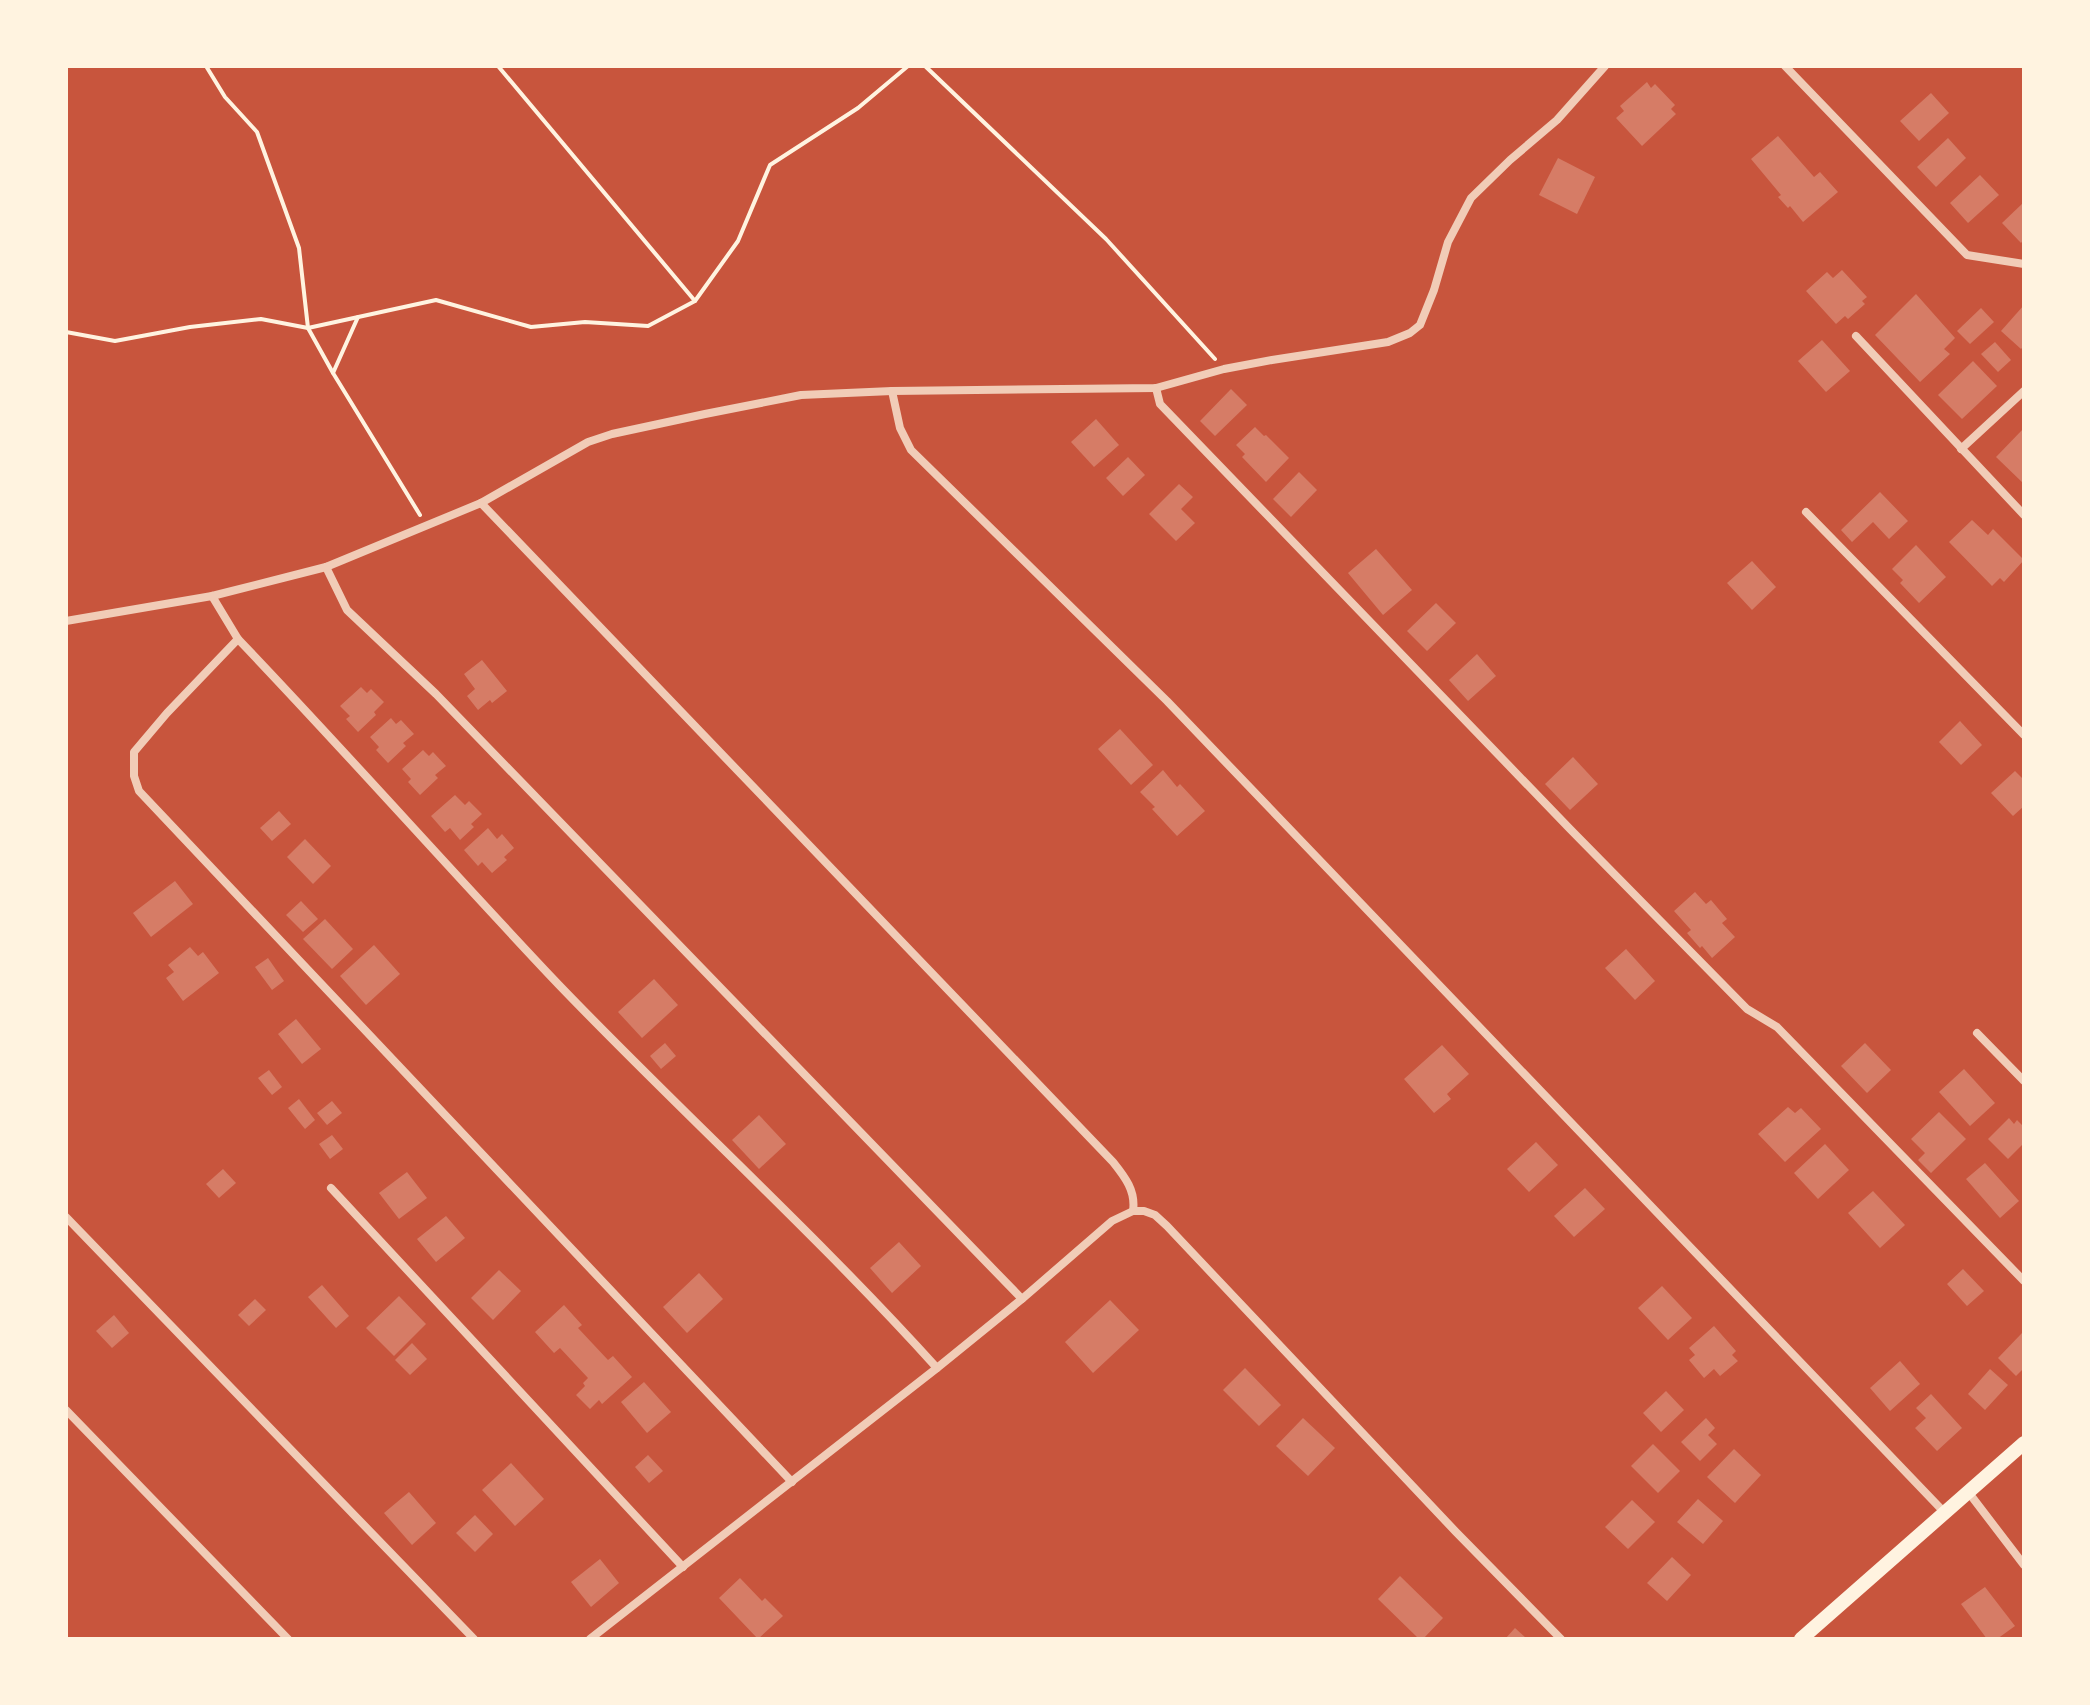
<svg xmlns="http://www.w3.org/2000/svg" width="2090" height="1705" font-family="Arial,sans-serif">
<rect width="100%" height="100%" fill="#c8553d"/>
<g fill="#d67c66">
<polygon points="1647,82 1651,88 1655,84 1675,105 1671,109 1676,114 1642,146 1616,118 1624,111 1620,106"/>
<polygon points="1931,93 1949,113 1919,141 1900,121"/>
<polygon points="1778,136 1814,177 1820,172 1838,192 1803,222 1790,206 1788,208 1778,197 1781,195 1751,159"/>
<polygon points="1948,138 1966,158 1936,187 1917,167"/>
<polygon points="1558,158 1595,177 1577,214 1539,195"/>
<polygon points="1980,175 1999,195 1968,223 1950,203"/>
<polygon points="2024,202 2024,239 2021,243 2002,223"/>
<polygon points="1842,270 1867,297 1862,301 1865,304 1848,319 1845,316 1836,324 1806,291 1827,272 1833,278"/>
<polygon points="1916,294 1955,338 1944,349 1950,354 1920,382 1875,335"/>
<polygon points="2024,305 2024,346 2021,349 2001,331"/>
<polygon points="1981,308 1994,322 1970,344 1957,331"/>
<polygon points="1822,340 1850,371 1826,392 1798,361"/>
<polygon points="1995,342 2011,360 1998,372 1981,354"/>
<polygon points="1973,361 1997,386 1962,419 1938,395"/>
<polygon points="1231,389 1247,405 1215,436 1200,421"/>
<polygon points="1096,419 1119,445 1094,467 1071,442"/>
<polygon points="1255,427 1264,436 1266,435 1289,458 1266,482 1242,457 1245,454 1236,445"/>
<polygon points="2024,428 2024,484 1996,457"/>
<polygon points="1128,457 1145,475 1123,496 1106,478"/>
<polygon points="1299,472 1317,490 1291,517 1273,499"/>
<polygon points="1179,484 1193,497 1181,509 1195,523 1176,541 1149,514"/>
<polygon points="1880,492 1908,521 1889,539 1873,522 1852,542 1841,530"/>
<polygon points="1972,520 1988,535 1993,529 2024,560 2004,582 2000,578 1992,586 1949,542"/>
<polygon points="1916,545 1946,577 1919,603 1900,583 1903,580 1892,569"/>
<polygon points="1376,549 1412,590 1383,615 1348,573"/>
<polygon points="1752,561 1776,587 1752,610 1727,583"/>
<polygon points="1436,603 1456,623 1427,651 1407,631"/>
<polygon points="1477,654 1496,676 1468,701 1449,680"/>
<polygon points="482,660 507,691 492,703 490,700 478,710 467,696 475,689 464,674"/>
<polygon points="361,687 367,693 371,689 384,702 374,712 376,715 358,732 346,719 350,716 340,706"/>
<polygon points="391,718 396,724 401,720 414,734 403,743 406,746 388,763 376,750 379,747 370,737"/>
<polygon points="1960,721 1982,745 1961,765 1939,742"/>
<polygon points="1120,729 1153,765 1131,785 1098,749"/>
<polygon points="423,750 429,756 433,752 446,766 435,775 438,778 420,795 408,782 411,779 402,769"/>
<polygon points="1573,757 1598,784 1570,810 1545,784"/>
<polygon points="1163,770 1177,787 1180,784 1205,811 1177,836 1152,809 1155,807 1140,792"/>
<polygon points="2015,771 2024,780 2024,806 2013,816 1991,793"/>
<polygon points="455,795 465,805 469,801 482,814 471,824 474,827 460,840 450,828 445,832 431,816"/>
<polygon points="279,811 291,824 272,841 260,828"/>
<polygon points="488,828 497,839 502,834 514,848 504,857 507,860 492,873 482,862 478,866 464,850"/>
<polygon points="305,839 331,866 313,884 287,857"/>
<polygon points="175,881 193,904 151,937 133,913"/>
<polygon points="1695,892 1706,904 1711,900 1727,919 1722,923 1735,937 1712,958 1702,946 1700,948 1687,933 1691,930 1674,911"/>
<polygon points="301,901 318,919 303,932 286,915"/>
<polygon points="325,919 353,949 332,969 303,939"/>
<polygon points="374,945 400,974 366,1005 340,976"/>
<polygon points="190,947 198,956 203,952 219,973 183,1001 166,978 174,972 168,965"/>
<polygon points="1626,949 1655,981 1635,1000 1605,968"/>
<polygon points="268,958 284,981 272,990 255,967"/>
<polygon points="654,979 678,1005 642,1038 618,1012"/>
<polygon points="296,1019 321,1049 302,1064 278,1034"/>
<polygon points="665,1043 676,1056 661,1069 650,1056"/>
<polygon points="1865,1043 1891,1070 1867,1093 1841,1066"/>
<polygon points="1442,1045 1469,1074 1447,1094 1451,1099 1434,1113 1404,1079"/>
<polygon points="1964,1069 1995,1103 1970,1126 1939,1092"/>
<polygon points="269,1070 282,1087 272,1095 258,1078"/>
<polygon points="299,1099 315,1120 305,1129 288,1108"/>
<polygon points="332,1101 342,1113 327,1125 317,1113"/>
<polygon points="1788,1107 1795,1113 1801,1108 1821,1129 1785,1162 1758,1134"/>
<polygon points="1939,1112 1966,1139 1931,1173 1918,1160 1925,1153 1911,1139"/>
<polygon points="759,1115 786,1144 759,1169 732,1140"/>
<polygon points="2009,1118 2014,1124 2017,1120 2024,1127 2024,1143 2008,1159 1988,1139"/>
<polygon points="332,1135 343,1149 330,1159 319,1144"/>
<polygon points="1536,1142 1558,1165 1529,1192 1507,1169"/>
<polygon points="1825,1144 1849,1170 1818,1199 1794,1173"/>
<polygon points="1985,1163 2019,1201 2000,1218 1966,1179"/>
<polygon points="223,1169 236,1183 219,1198 206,1184"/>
<polygon points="407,1172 427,1198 399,1219 379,1193"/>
<polygon points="1585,1188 1605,1209 1574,1237 1554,1216"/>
<polygon points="1873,1191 1905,1225 1880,1248 1848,1213"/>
<polygon points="446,1216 465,1238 436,1262 417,1239"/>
<polygon points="899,1242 921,1266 892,1293 870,1268"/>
<polygon points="1963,1269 1984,1291 1967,1306 1947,1284"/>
<polygon points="499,1270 521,1291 493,1320 471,1298"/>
<polygon points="699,1273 723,1299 687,1333 663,1307"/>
<polygon points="322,1285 349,1316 336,1328 308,1297"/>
<polygon points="1662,1286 1692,1318 1668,1340 1638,1308"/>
<polygon points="399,1296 426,1324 394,1356 366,1328"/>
<polygon points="255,1299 266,1310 249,1326 238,1315"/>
<polygon points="1110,1300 1139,1330 1093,1373 1065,1342"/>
<polygon points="564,1305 582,1325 578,1328 608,1360 613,1356 632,1377 602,1404 599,1400 590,1409 576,1395 585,1386 583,1383 588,1378 560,1348 554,1353 535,1332"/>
<polygon points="114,1315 129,1333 112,1348 96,1331"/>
<polygon points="1714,1326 1736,1351 1732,1355 1738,1361 1720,1376 1714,1369 1704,1378 1689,1360 1695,1355 1689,1348"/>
<polygon points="2022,1333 2024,1335 2024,1368 2016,1376 1998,1358"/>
<polygon points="412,1343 427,1359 410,1375 395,1360"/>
<polygon points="1900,1361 1920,1384 1890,1411 1870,1388"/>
<polygon points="1245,1368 1281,1405 1259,1426 1223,1390"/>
<polygon points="1990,1369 2008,1385 1985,1410 1968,1394"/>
<polygon points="644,1382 671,1412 647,1433 621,1402"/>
<polygon points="1666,1391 1684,1410 1661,1432 1643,1413"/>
<polygon points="1931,1394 1962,1428 1937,1451 1915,1428 1926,1418 1916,1408"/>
<polygon points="1303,1418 1335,1448 1308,1476 1276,1446"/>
<polygon points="1706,1418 1715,1428 1708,1435 1717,1444 1700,1461 1681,1442"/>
<polygon points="1653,1444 1680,1471 1658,1493 1631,1466"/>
<polygon points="1734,1449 1761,1475 1735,1503 1707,1477"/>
<polygon points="648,1455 663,1471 649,1483 635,1467"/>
<polygon points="511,1463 544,1499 515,1526 482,1490"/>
<polygon points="409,1492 436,1523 412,1545 384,1513"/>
<polygon points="1698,1499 1723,1521 1703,1544 1677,1522"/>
<polygon points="1632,1500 1655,1522 1628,1549 1605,1527"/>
<polygon points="475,1515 493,1534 475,1552 456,1533"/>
<polygon points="1672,1557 1691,1575 1667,1601 1647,1583"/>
<polygon points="600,1559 619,1583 591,1607 571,1582"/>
<polygon points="1400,1576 1443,1618 1423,1639 1419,1639 1378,1599"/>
<polygon points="740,1578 762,1601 765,1598 783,1616 758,1639 719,1598"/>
<polygon points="1985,1587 2015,1626 1997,1639 1987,1639 1961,1604"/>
<polygon points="1515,1628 1527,1639 1505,1639"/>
</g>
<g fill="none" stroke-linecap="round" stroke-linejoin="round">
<g stroke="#fff3e0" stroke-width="4">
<polyline points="206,66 225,97 257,132 299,248 308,328 333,373 420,515"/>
<polyline points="498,66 695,301"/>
<polyline points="925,66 1106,239 1215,359"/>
<polyline points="66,332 115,341 190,327 261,319 308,328 436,300 531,327 585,322 648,326 695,301 738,241 770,165 858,108 908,66"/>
<polyline points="333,373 358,317"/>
</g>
<g stroke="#f1ccb7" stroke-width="8">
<polyline points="1785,66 1967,255 2024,264"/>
<polyline points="1856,336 2024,515"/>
<polyline points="1156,388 1160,404 1570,829 1747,1009 1777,1027 2024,1281"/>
<polyline points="892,391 900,428 911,450 1167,701 1945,1513"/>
<polyline points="1961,449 2024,391"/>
<path d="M481 503 1113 1162C1125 1177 1136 1191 1133 1211"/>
<polyline points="1806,512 2024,735"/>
<polyline points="326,567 347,610 436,694 1022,1299"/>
<polyline points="212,596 238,639 167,713 134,752 134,776 139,791 792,1482"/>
<polyline points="66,621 212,596 326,567 481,503 588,442 612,434 705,414 801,395 892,391 1156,388 1224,369 1272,360 1388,342 1410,333 1420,325 1434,290 1448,242 1471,198 1510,160 1557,120 1605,66"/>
<path d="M238 639C347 753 451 871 559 985 683 1114 817 1235 937 1368"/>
<polyline points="1977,1033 2024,1081"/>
<polyline points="331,1188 683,1567"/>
<polyline points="66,1217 474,1639"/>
<polyline points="66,1410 288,1639"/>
<polyline points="1969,1493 2024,1565"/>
<polyline points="590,1639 937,1368 1022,1299 1112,1221 1133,1211 1144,1211 1155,1215 1167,1226 1456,1532 1561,1639"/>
</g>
<polyline stroke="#fff3e0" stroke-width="14" points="1801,1639 2024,1443"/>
</g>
<rect width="2090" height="1705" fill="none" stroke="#fff3e0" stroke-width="136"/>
</svg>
